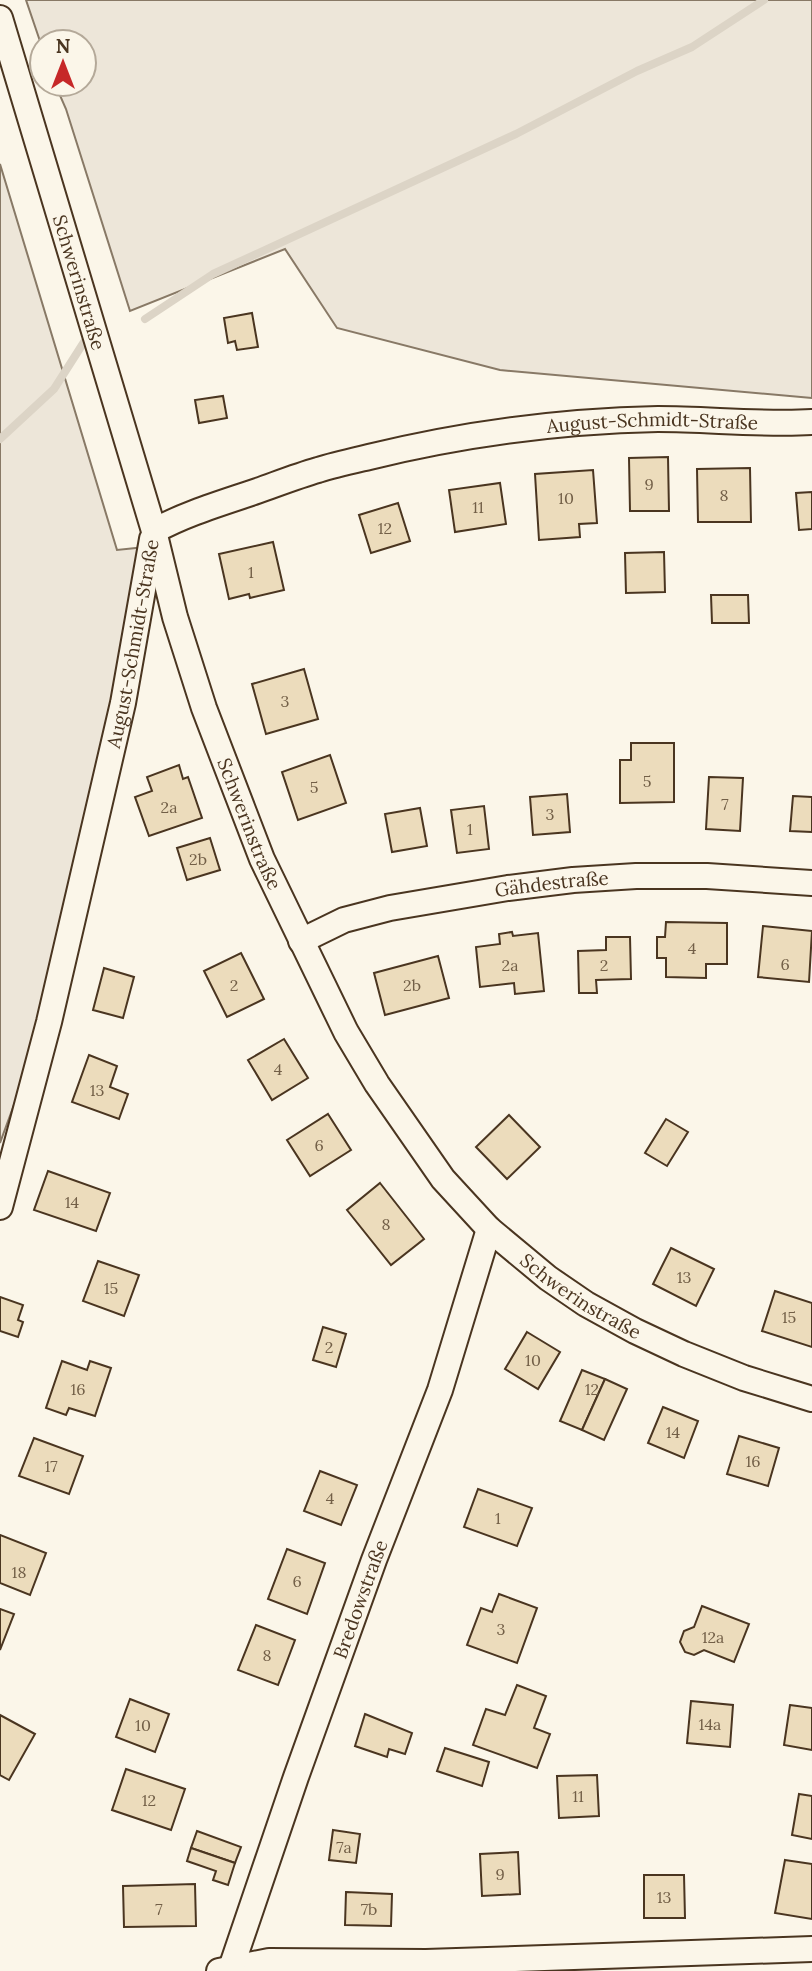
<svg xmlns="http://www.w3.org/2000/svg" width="812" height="1971" font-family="Lora,serif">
<rect width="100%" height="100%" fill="#fbf6e9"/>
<g fill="#ede6d9" stroke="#887966" stroke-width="2">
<polygon points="26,0 812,0 812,398 500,370 337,328 285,249 130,311 66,109 55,84 84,84 84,42 42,42 42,47"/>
<polygon points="0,164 117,550 146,547 29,1064 0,1143"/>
</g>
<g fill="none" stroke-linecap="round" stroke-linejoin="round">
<g stroke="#dcd4c6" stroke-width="8">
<polyline points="145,319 213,274 516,134 637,71 692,47 764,0"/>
<polyline points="0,439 54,389 84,342"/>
</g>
</g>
<g fill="#ecdcbc" stroke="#4a3520" stroke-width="2">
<polygon points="252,313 258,347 237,350 235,341 228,343 224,318"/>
<polygon points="223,396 227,418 199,423 195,400"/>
<polygon points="668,457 669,511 630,511 629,458"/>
<polygon points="750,468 751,522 698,522 697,469"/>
<polygon points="593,470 597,523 579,524 580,537 539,540 535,474"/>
<polygon points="500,483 506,524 455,532 449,490"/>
<polygon points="812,492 812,529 799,530 796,493"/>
<polygon points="398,503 410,541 371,553 359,515"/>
<polygon points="273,542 284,590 250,598 249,594 229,599 219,554"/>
<polygon points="664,552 665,592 626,593 625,553"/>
<polygon points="711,595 748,595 749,623 712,623"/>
<polygon points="304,669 318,719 266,734 252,684"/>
<polygon points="631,743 674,743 674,802 620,803 620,760 631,760"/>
<polygon points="330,755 346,803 298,820 282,772"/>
<polygon points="179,765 183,779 188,777 202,818 149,836 135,797 152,791 147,777"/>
<polygon points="709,777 743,778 740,831 706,829"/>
<polygon points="567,794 570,832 533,835 530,797"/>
<polygon points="793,796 812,797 812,832 790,831"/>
<polygon points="484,806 489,849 457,853 451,810"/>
<polygon points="420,808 427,846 392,852 385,814"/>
<polygon points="210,838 220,870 187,880 177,848"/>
<polygon points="666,922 727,923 727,964 706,964 706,978 666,977 666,958 657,958 657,937 665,937"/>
<polygon points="763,926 812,931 809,982 758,977"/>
<polygon points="512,932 513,936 538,933 544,991 515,994 514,983 480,987 476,947 500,944 499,934"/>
<polygon points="606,937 630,937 631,979 596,980 597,993 579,993 578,951 606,950"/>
<polygon points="241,953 264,999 227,1017 204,971"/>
<polygon points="438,956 449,998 385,1015 374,973"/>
<polygon points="104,968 134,977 123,1018 93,1010"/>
<polygon points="284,1039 308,1078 272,1100 248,1060"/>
<polygon points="89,1055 117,1066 110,1087 128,1094 119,1119 72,1102"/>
<polygon points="328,1114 351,1150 310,1176 287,1140"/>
<polygon points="509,1115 540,1147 507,1179 476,1147"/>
<polygon points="666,1119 688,1132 667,1166 645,1153"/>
<polygon points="48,1171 110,1193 96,1231 34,1210"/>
<polygon points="380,1183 424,1239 391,1265 347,1210"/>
<polygon points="671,1248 714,1269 696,1306 653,1284"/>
<polygon points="98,1261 139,1275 124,1316 83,1301"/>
<polygon points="775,1291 812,1303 812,1347 762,1331"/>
<polygon points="0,1297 23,1305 18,1320 23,1322 18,1337 0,1331"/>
<polygon points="323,1327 346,1334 336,1367 313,1360"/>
<polygon points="527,1332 560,1352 538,1389 505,1369"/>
<polygon points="62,1361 87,1370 90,1361 111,1368 95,1416 69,1408 66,1415 46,1408"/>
<polygon points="582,1370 605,1379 582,1430 560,1421"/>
<polygon points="605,1379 627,1389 604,1440 582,1430"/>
<polygon points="663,1407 698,1421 684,1458 648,1443"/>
<polygon points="739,1436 779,1448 768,1486 727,1474"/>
<polygon points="34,1438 83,1456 69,1494 19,1476"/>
<polygon points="320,1471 357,1485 341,1525 304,1511"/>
<polygon points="478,1489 532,1508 517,1546 464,1527"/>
<polygon points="0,1535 46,1553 30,1595 0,1583"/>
<polygon points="287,1549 325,1563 307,1614 268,1599"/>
<polygon points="499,1594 537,1608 517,1663 467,1645 481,1608 492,1612"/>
<polygon points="702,1606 749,1624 734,1662 704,1650 694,1655 685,1652 680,1642 684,1631 694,1627"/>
<polygon points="0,1609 14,1614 0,1650"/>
<polygon points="256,1625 295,1640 278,1685 238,1670"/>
<polygon points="517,1685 546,1696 534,1728 550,1734 537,1768 473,1745 486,1709 505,1715"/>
<polygon points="130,1699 169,1714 155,1752 116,1737"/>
<polygon points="691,1701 733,1705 730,1747 687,1743"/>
<polygon points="790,1705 812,1708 812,1750 784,1745"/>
<polygon points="365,1714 412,1733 405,1754 389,1749 387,1757 355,1746"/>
<polygon points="0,1715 35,1734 9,1780 0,1775"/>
<polygon points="445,1748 489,1762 482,1786 437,1771"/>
<polygon points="126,1769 185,1789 171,1830 112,1810"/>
<polygon points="597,1775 599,1816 559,1818 557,1776"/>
<polygon points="799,1794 812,1796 812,1839 792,1835"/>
<polygon points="333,1830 360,1834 356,1863 329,1860"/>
<polygon points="197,1831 241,1847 235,1863 191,1848"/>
<polygon points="191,1848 235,1863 228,1885 213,1880 216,1871 187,1861"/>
<polygon points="518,1852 520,1894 482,1896 480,1854"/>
<polygon points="785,1860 812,1864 812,1919 775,1913"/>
<polygon points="644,1875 684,1875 685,1918 644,1918"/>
<polygon points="195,1884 196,1926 124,1927 123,1886"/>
<polygon points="346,1892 392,1894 391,1926 345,1925"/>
</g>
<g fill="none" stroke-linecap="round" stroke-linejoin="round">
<defs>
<g id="street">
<path id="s1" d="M0 18 154 531 175 617 204 708 262 859 346 1032 377 1084 443 1179 489 1229 548 1278 586 1304 635 1331 684 1354 744 1378 812 1399"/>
<path id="s2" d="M154 531C187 513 222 503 257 491 277 484 297 476 318 470 334 465 352 461 369 457 463 434 561 421 658 419 709 419 761 425 812 422"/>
<path id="s3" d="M301 941 344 920 390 908 508 888 573 880 636 876H707L812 883"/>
<path id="s4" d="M0 1207 49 1022 123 703 152 539"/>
<polyline points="219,1971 269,1961 426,1962 812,1949"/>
<path id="s5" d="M230 1971 296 1777 374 1560 440 1390 489 1229"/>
</g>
</defs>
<use href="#street" stroke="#4a3520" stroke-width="28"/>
<use href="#street" stroke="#fbf6e9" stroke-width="24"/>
</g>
<g text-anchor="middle" stroke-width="5" stroke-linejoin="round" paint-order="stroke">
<g font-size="16" fill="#725f47">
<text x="649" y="490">9</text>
<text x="724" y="501">8</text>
<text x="566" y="504">10</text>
<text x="478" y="513">11</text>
<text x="385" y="534">12</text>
<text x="251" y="578">1</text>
<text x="285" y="707">3</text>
<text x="647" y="787">5</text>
<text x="314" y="793">5</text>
<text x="725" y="810">7</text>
<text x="169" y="813">2a</text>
<text x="550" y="820">3</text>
<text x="470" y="835">1</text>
<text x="198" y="865">2b</text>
<text x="692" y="954">4</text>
<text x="785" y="970">6</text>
<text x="510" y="971">2a</text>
<text x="604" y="971">2</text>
<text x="234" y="991">2</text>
<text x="412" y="991">2b</text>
<text x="278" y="1075">4</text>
<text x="97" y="1096">13</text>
<text x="319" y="1151">6</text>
<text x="72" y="1208">14</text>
<text x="386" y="1230">8</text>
<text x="684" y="1283">13</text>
<text x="111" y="1294">15</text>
<text x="789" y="1323">15</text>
<text x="329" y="1353">2</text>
<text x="533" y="1366">10</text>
<text x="78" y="1395">16</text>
<text x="592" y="1395">12</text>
<text x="673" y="1438">14</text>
<text x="753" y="1467">16</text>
<text x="51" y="1472">17</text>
<text x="330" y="1504">4</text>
<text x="498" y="1524">1</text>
<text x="19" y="1578">18</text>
<text x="297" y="1587">6</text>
<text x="501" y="1635">3</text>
<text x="713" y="1643">12a</text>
<text x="267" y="1661">8</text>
<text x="710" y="1730">14a</text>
<text x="143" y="1731">10</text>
<text x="578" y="1802">11</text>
<text x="149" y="1806">12</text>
<text x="344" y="1853">7a</text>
<text x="500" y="1880">9</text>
<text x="664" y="1903">13</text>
<text x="159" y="1915">7</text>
<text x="369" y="1915">7b</text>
</g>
<g font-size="19" fill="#4a3520" stroke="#fbf6e9">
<text dy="7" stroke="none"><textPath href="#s1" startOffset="276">Schwerinstraße</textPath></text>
<text dy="7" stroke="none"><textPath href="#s2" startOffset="514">August-Schmidt-Straße</textPath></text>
<text dy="7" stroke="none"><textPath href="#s4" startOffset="579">August-Schmidt-Straße</textPath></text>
<text dy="7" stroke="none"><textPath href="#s1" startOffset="844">Schwerinstraße</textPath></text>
<text dy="7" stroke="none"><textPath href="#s3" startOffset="259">Gähdestraße</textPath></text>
<text dy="7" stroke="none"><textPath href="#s1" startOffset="1432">Schwerinstraße</textPath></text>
<text dy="7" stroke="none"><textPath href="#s5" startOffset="394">Bredowstraße</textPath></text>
</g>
</g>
<g transform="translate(63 63)"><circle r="33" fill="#fbf6e9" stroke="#b4a999" stroke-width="2"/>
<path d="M0-5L12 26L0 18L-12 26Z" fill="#c62828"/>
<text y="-10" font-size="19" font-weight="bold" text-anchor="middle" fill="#4a3520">N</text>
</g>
</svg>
